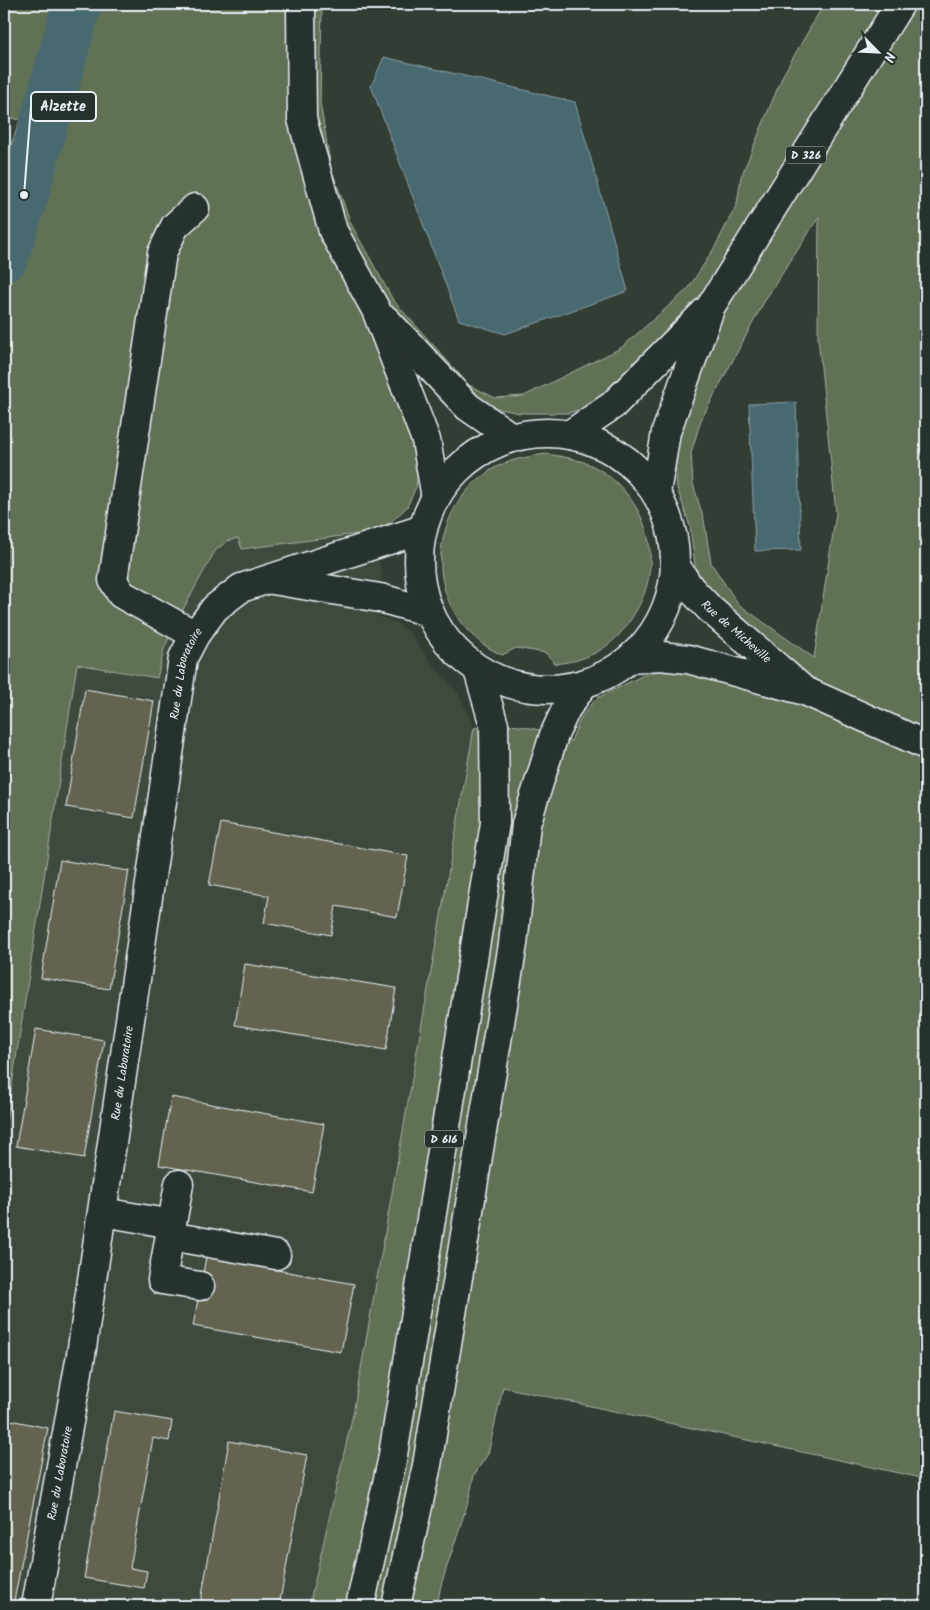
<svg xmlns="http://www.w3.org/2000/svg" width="930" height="1610" font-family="Kalam,sans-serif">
<rect width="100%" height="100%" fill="#323d34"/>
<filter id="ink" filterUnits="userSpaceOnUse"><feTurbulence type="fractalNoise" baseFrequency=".02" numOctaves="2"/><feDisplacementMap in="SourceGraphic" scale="10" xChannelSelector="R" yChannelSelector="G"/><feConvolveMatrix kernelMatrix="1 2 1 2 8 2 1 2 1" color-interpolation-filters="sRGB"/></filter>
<g filter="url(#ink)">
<polygon fill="#41493c" points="372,532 381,572 380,598 377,616 395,622 410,633 432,664 458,692 474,728 353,1414 309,1606 4,1606 4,1136 77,664 157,678 164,649 175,624 215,551 227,541 238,538 242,549"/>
<g fill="#617154" stroke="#a4b1a6" fill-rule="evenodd">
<polygon points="4,4 77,4 24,195 4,257 4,165 20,120 4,116"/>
<path d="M93 4H322L320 102 331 168 351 224 393 300 469 385 495 398 524 396 621 348 688 289 715 247 737 204 741 177 783 75 824 4H926V1479L503 1387 488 1454 474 1475 469 1499 441 1585 437 1606H309L353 1414 474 728C514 721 534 727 571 741L581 717 597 698 648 673 667 669 804 691 701 582 695 565 690 526 677 488 675 461 679 435 710 306 587 407 569 413H519L496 408 475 397 377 311 419 465 416 487 407 507 391 522 372 532 242 549 238 538 227 541 215 551 175 624 164 649 157 678 77 664 4 1136V285L36 202ZM819 217 818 338 836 513 814 658 738 604 711 563 704 520 693 484 691 453 701 420 765 300Z"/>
<path d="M546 454C566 457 586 460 603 472 651 505 665 567 633 616 625 629 615 641 602 649 588 658 572 662 555 664L546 653 516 648 502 655C426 621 420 519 488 472 505 460 526 457 546 454Z"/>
</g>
<g fill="#4a6970" stroke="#899fa6">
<polygon points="77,4 93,4 36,202 4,285 4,257 24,195"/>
<polygon points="384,57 575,102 628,291 505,334 459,320 371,86"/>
<polygon points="796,402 801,550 755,551 749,404"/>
</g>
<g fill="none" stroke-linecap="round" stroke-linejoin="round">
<polyline stroke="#4a6970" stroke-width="49" points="4,257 24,195 77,4"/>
</g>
<g fill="#64644f" stroke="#e8f1f8">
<polygon points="85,689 154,701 134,818 66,807"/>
<polygon points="221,823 408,856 397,917 336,906 331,935 264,923 269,896 209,885"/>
<polygon points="60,860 129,871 109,989 41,978"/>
<polygon points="245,964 396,988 386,1050 235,1025"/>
<polygon points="36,1029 104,1040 84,1158 16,1146"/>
<polygon points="171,1097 324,1124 312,1192 159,1165"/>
<polygon points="206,1257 354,1284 341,1352 193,1326"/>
<polygon points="114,1411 172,1421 169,1441 153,1438 130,1568 147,1571 144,1588 84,1578"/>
<polygon points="6,1419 48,1428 13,1606 4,1606 4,1428"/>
<polygon points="229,1441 307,1455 279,1606 200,1606"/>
</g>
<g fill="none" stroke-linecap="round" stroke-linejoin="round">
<defs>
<g id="minor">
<polyline points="195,208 175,226 162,253 113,580 121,594 195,635"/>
<path id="s1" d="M675 565 690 588 710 609 800 687"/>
<polyline points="273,580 380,598 429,612"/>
<polyline points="631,658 661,656 688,659 805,691 926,745"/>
<polyline points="179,1184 162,1280 200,1286"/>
<polyline points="103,1212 172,1224"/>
<polyline points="170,1236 276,1255"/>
<path id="s2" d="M36 1606 81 1355 183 658 195 635 215 608 241 588 423 529"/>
</g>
<g id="major">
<polyline points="301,4 302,119 333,231 376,310 426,440 436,498"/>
<polyline points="386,320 468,407 513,438"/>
<circle cx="547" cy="561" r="128"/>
<polyline points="569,435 613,405 705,312"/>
<polyline points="656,493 666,432 711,306 900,4"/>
<polyline points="360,1606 392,1461 495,823 494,725 478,670"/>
<polyline points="396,1606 427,1465 513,944 526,824 554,735 566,709 583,685"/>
</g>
</defs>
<use href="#minor" stroke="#e8f1f8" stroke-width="31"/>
<use href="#major" stroke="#e8f1f8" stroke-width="31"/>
<use href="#minor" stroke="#26332d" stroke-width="28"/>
<use href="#major" stroke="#26332d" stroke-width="28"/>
</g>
</g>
<g text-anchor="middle" stroke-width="5" stroke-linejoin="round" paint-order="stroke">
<g fill="#26332d" stroke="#aeb8bb" stroke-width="1">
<rect x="786" y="146.5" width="40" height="17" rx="4"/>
<rect x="425" y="1130.5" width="38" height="17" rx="4"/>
</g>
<g font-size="11" font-weight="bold" fill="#e8f1f8">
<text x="806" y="159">D 326</text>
<text x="444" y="1143">D 616</text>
</g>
<g font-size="12" fill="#e8f1f8" stroke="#26332d">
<text dy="4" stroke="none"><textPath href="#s1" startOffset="91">Rue de Micheville</textPath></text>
<text dy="4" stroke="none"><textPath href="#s2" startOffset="945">Rue du Laboratoire</textPath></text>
<text dy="4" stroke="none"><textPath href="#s2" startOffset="540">Rue du Laboratoire</textPath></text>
<text dy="4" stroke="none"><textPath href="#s2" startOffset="135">Rue du Laboratoire</textPath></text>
</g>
</g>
<path fill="none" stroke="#e8f1f8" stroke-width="2" d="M24 195L31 106"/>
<circle fill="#e8f1f8" stroke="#26332d" stroke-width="2" cx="24" cy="195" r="5"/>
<rect fill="#26332d" stroke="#e8f1f8" stroke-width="2" x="31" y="92" width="65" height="29" rx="5"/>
<g font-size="14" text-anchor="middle" font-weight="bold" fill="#e8f1f8">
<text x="63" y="111">Alzette</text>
</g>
<rect width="930" height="1610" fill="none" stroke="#26332d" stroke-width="20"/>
<rect x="10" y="10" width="910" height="1590" fill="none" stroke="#e8f1f8" stroke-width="2" filter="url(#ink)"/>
<g transform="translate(878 52) rotate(114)" stroke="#26332d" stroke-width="4" paint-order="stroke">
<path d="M0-4L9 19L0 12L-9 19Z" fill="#e8f1f8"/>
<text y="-8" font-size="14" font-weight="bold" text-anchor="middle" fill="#e8f1f8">N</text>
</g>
</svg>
